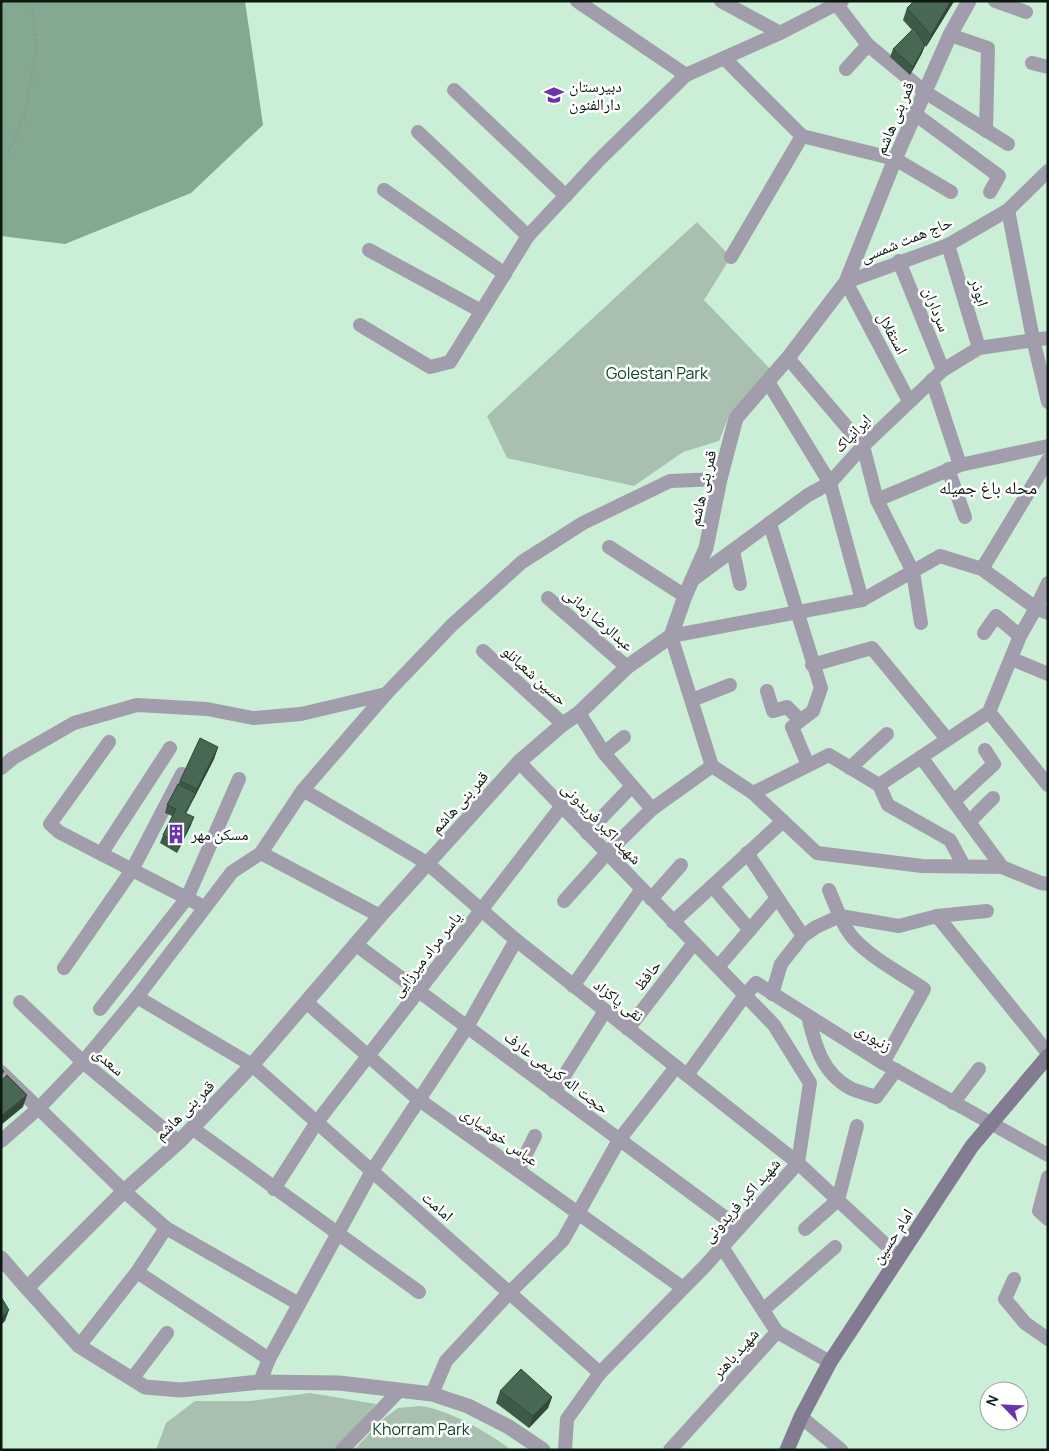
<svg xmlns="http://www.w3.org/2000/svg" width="1049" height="1451" font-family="Manrope,'Noto Naskh Arabic',sans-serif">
<rect width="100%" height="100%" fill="#caeed6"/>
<g fill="#a9bfb0">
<polygon points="697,222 731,257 704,300 775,374 730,413 719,441 683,452 634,486 507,458 487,416"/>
<polygon points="310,1393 376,1404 336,1450 156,1450 166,1423 195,1401 250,1401"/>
<path d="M419 1406C446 1408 489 1433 511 1450H354L383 1419 398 1408Z"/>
</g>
<polygon fill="#85a891" points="1,1 245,1 263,125 191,193 65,244 1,236"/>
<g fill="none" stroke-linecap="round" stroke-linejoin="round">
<polyline stroke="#839f8d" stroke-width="2.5" stroke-dasharray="2.5 2.5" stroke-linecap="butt" points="1,170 24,118 36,52 32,1"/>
<g stroke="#a19dac" stroke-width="14">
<polyline points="577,1 686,75"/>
<polyline points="721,1 780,33"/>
<polyline points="995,1 1026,12"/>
<polyline points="837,5 868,45 925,92 1008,144"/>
<polyline points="950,35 988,48 986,131"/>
<polyline points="724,58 802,136 895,159 951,192"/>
<polyline points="1032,63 1048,67"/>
<polyline points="846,69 868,45"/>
<polyline points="454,90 566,196"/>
<polyline points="915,114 999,176 990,192"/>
<polyline points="418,132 528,236"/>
<polyline points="384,190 505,274"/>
<polyline points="1008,210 1033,339 1048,402"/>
<polyline points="948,245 979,348"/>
<polyline points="369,250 481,311"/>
<polyline points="731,257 802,136"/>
<polyline points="899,261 943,370"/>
<polyline points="360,325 430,367 450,362 528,236 600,159 686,75 780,33 842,1"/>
<polyline points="788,358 863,446 877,500 913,572 921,623"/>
<polyline points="932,380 960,465"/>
<polyline points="768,382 830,483 862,600"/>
<polyline points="909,401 846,282 948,245 1008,210 1048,171"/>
<polyline points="948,469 965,517"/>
<polyline points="877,500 960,465 1048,446"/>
<polyline points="770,524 821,688 813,711 792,727 808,765"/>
<polyline points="609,547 685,596"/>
<polyline points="733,551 740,584"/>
<polyline points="982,569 1048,460"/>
<polyline points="691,581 808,495 830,483 863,446 943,370 979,348 1048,338"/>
<polyline points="548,598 627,667"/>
<polyline points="1048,613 1036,608 982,569 940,556 862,600 671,636 712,766 753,793 817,853 922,866 1002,867 1041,883 1048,884"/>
<polyline points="984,633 996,616 1020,636"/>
<polyline points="483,651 563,724"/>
<polyline points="1012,659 1048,674"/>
<polyline points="812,665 872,648 947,739"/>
<polyline points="767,691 773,711 787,707 800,720"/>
<polyline points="692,700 730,685"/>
<polyline points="989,712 1048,785"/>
<polyline points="579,713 604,753 652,809"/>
<polyline points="109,742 50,824 59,832 204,907"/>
<polyline points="604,753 624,737"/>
<polyline points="921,757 1002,867"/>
<polyline points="519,762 774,1025 810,1083 798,1163 705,1266 600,1373 567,1419 565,1450"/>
<polyline points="1,768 13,758 74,723 137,705 207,709 253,718 301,714 386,694"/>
<polyline points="850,768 887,734"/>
<polyline points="879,785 888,805 950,840 964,866"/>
<polyline points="303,790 427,863 516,940 798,1163 899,1257"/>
<polyline points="753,793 829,755 879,785 989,712 1020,636 1036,608 1048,583"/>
<polyline points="954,801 994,764 985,750"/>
<polyline points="969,822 993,798"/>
<polyline points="587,833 632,786"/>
<polyline points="261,853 380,916"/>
<polyline points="747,853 803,936"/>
<polyline points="101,854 170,748"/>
<polyline points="712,886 750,930"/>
<path d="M829 890C836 906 842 926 854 939 873 959 900 973 924 989L883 1063"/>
<polyline points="651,899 681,865"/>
<polyline points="564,901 607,853 652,809 712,766"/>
<polyline points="937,916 1048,1053"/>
<polyline points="673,922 783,821"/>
<polyline points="355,944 739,1228"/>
<polyline points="718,967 777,898"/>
<polyline points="64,968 132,870 182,774"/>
<polyline points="573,986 642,889"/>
<polyline points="772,994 781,964 803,936 816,927 840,916 899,926 937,916 987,911"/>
<polyline points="137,997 252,1065 600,1373"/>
<polyline points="20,1002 83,1062 179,1142"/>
<polyline points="306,1002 418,1099 683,1288"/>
<polyline points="100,1009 187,898 239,779"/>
<path d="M808 1016C815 1045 822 1073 850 1088 858 1092 868 1094 876 1097L896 1070"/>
<polyline points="628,1029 694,943"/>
<polyline points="1,1072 124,1191 166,1228 299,1304"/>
<polyline points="687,1075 745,995 756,983 883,1063 1048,1155"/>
<polyline points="554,1092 605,1011"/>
<polyline points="953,1103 979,1069"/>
<polyline points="192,1128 419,1292"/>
<polyline points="1,1141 40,1107 83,1062 137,997 232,872 261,853 303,790 386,694 452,625 522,562 583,523 670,481 720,479"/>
<polyline points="518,1170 535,1136"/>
<polyline points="1048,1177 1039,1211 1048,1219"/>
<polyline points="274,1189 317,1122 561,807"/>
<polyline points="805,1229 838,1200 857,1126"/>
<polyline points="137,1272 269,1359"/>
<polyline points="1014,1279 1005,1299 1025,1323 1048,1339"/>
<polyline points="763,1310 835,1247"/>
<polyline points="777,1332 830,1362"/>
<polyline points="79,1346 137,1272 166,1228"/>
<polyline points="132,1379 167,1333"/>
<polyline points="260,1382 269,1359 372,1171 467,1027 516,940"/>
<polyline points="432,1394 446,1361 510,1292 563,1240 619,1140 676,1067"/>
<polyline points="801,1417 841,1450"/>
<polyline points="342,1450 400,1390"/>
<polyline points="670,1450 777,1332 722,1247"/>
</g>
<g stroke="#a19dac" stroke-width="15">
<polyline points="1,1258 27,1288 124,1191 179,1142 252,1065 380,916 519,762 563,724 579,713 627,667 671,636 685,596 706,548 720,479 736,418 788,358 846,282 895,159 950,35 969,1"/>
<polyline points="27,1288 79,1346 145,1387 181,1390 260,1382 339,1383 432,1394 468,1406 509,1427 543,1450"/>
</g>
<polyline stroke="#827b91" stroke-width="15" points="787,1450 801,1417 830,1362 972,1146 1048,1056"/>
</g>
<g fill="#3e5947">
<polygon points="914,1 954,1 926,47 925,45 922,53 910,75 890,57 893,49 912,30 903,20 907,8"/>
<polygon points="218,747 214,759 186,814 191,825 177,853 160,843 163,835 172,816 165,813 167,805 180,781"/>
<polygon points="500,1391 552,1397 548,1408 529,1428 496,1403"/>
</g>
<g fill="#32493a">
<polygon points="951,1 954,1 953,3 926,47 931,35"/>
<polygon points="925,45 922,53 910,75 913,67"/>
<polygon points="218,747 214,759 193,800 197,789"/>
<polygon points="194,817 191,825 177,853 180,845"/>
<polygon points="27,1095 23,1107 1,1125 1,1116"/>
<polygon points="9,1310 5,1321 1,1325 1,1317"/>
<polygon points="552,1397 548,1408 529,1428 533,1416"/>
</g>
<g fill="#486853" stroke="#32493a">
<polygon points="914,1 951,1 931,35 907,8"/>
<polygon points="914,28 925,45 913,67 893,49"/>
<polygon points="200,738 218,747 197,789 180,781"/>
<polygon points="178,784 196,793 185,813 194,817 180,845 163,835 176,809 167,805"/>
<polygon points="1,1069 4,1071 1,1075"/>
<polygon points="7,1075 27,1095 1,1116 1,1081"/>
<polygon points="1,1297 9,1310 1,1317"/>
<polygon points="521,1369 552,1397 533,1416 500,1391"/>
</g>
<defs>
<symbol id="school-bare" viewBox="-9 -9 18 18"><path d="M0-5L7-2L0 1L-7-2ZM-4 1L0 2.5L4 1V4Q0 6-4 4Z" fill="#6a35ac" stroke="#fff" stroke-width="2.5" paint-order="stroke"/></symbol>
<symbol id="building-bare" viewBox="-9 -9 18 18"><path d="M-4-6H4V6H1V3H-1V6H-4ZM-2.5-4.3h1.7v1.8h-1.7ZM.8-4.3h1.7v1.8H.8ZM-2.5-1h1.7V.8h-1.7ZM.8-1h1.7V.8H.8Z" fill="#6a35ac" stroke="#fff" stroke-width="2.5" paint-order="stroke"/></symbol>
</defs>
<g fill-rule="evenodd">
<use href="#school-bare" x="540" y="81" width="28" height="28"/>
<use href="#building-bare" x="162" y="820" width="28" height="28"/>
</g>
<g text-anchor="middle" stroke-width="5" stroke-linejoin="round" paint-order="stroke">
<g font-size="16" fill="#0c1911" stroke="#fff" text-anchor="start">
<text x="569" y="92">دبیرستان<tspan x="569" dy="18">دارالفنون</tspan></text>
<text x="191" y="840">مسکن مهر</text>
</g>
<g font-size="16" fill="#0c1911" stroke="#fff">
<text transform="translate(894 118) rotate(-67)" y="6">قمر بنی هاشم</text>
<text transform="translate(906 239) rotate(-22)" y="6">حاج همت شمسی</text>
<text transform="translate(980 292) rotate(73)" y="6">ابوذر</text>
<text transform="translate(937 309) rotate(68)" y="6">سرداران</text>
<text transform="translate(893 333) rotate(62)" y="6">استقلال</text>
<text transform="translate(852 433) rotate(-46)" y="6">ایرانپاک</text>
<text transform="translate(702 488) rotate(-77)" y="6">قمر بنی هاشم</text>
<text transform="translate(599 619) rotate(41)" y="6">عبدالرضا زمانی</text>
<text transform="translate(535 675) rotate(42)" y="6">حسین شعبانلو</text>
<text transform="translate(459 802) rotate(-48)" y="6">قمر بنی هاشم</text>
<text transform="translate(602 823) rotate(46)" y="6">شهید اکبر فریدونی</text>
<text transform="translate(426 954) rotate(-52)" y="6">یاسر مراد میرزایی</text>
<text transform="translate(647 975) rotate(-52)" y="6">حافظ</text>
<text transform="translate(619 1000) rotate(38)" y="6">نقی پاکزاد</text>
<text transform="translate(874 1037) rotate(32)" y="6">زنبوری</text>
<text transform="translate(109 1061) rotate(40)" y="6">سعدی</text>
<text transform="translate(557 1072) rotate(37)" y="6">حجت اله کریمی عارف</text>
<text transform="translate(184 1110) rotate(-45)" y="6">قمر بنی هاشم</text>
<text transform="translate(500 1136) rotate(35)" y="6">عباس خوشیاری</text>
<text transform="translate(741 1200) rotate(-48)" y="6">شهید اکبر فریدونی</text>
<text transform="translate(438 1206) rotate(41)" y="6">امامت</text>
<text transform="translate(892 1236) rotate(-57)" y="6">امام حسین</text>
<text transform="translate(735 1353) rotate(-48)" y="6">شهید باهنر</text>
</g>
<g font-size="16" fill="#0b482a" stroke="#fff">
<text x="657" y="379">Golestan Park</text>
<text x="421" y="1435">Khorram Park</text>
</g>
<g font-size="18" fill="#0c1911" stroke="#fff">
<text x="988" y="494">محله باغ‌ جمیله</text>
</g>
</g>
<rect width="1049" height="1451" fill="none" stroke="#0c1911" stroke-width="5"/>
<g transform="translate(1004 1406) rotate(294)"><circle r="24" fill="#ffffff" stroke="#9ea3a0"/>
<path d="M0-4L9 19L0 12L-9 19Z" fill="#6a35ac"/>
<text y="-8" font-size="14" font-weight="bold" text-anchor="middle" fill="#0c1911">N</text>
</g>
</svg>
